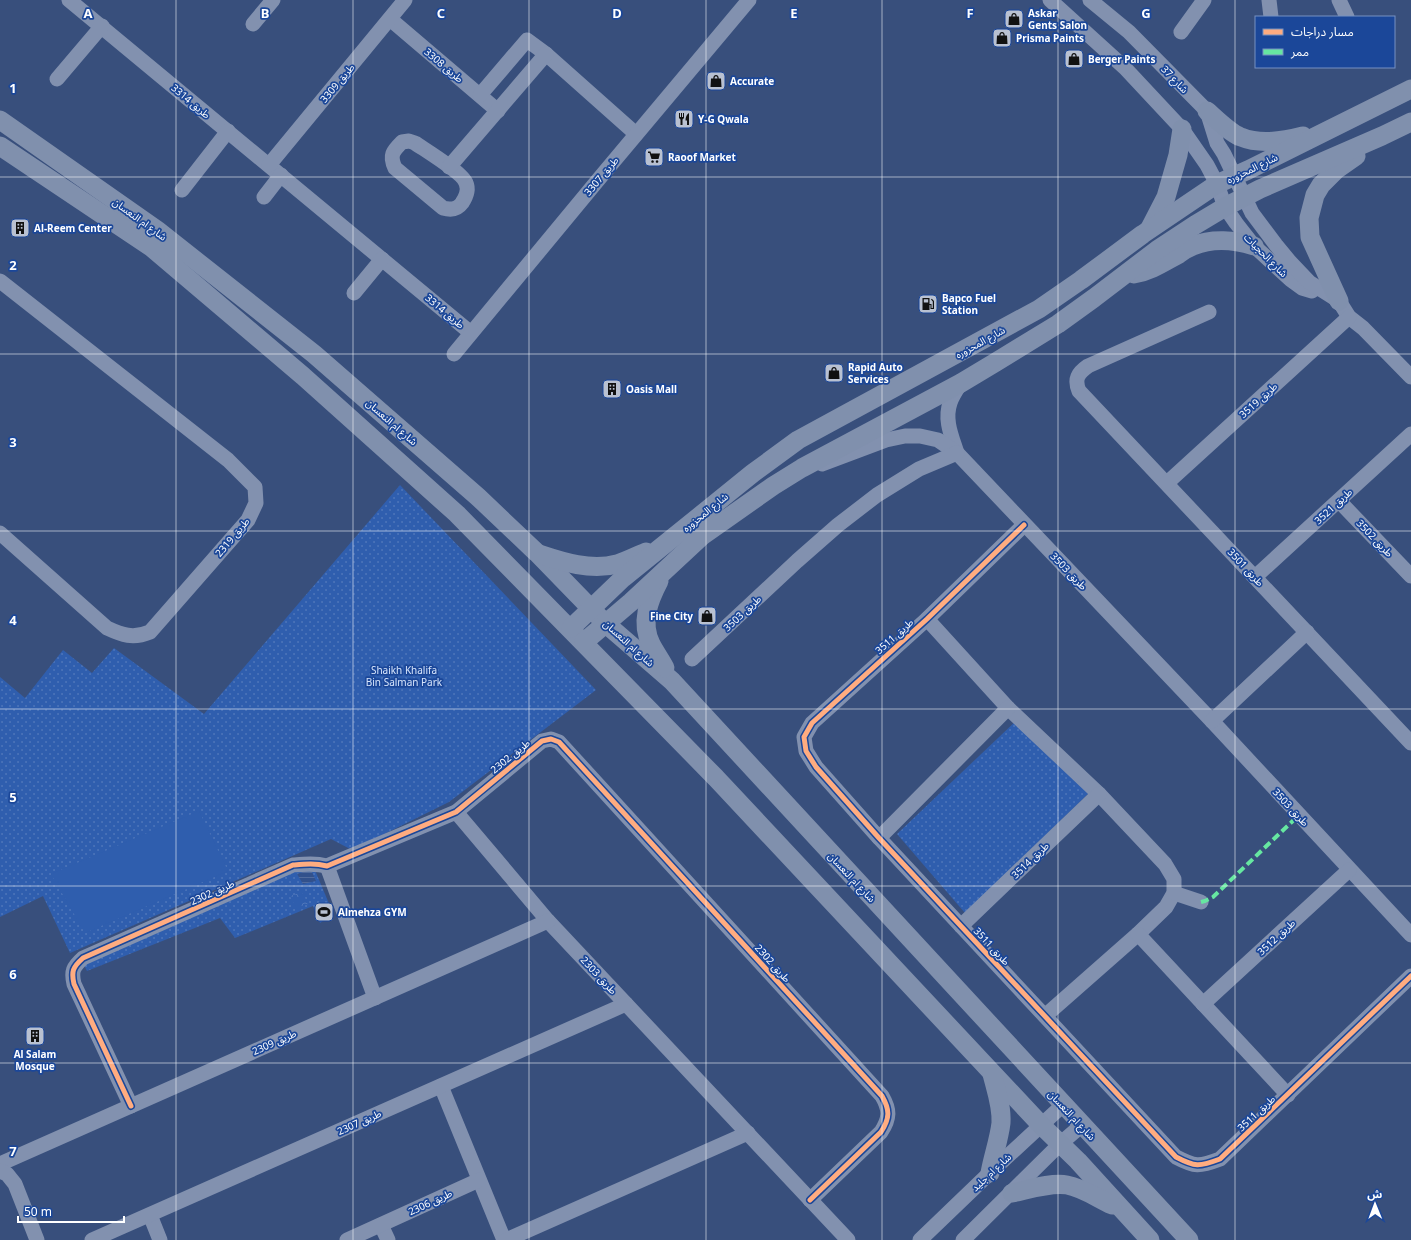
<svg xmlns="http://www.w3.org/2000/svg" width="1411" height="1240" font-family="'Noto Sans','Noto Sans Arabic',sans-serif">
<defs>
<pattern id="grass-dots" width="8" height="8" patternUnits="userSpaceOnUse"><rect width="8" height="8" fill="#2f5eae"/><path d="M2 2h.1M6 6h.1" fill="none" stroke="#4e76ba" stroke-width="1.8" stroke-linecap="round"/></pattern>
<pattern id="forest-crowns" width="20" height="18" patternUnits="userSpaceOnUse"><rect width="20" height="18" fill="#2f5eae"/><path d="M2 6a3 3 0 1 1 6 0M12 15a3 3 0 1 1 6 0" fill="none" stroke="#4e76ba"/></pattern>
<pattern id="water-rules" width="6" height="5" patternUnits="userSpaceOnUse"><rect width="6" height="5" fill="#32518c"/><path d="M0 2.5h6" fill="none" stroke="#516b9d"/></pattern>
</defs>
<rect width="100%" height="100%" fill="#384f7c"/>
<g fill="url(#grass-dots)">
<polygon points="400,485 596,690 449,802 352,850 331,839 70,953 43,896 0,917 0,677 25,698 63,650 92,673 114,648 204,714"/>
<polygon points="1019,718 1090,792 965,913 897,834"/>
<polygon points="303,868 314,868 330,906 315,911 313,906 235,938 220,918 87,971 84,965"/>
</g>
<polygon fill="url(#forest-crowns)" points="302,892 308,904 296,908 290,896"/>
<g fill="#2f5eae">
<polygon points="199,811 228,871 85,933 51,874"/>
<polygon points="330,906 333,914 320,923 315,911"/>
</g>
<polygon fill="url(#water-rules)" points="303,872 312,872 316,881 303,884 297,874"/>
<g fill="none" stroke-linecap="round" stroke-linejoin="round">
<g stroke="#8291af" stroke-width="15">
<polyline points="69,0 471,333"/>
<polyline points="1050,0 1125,68 1182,129 1207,165 1217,184 1225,207 1236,223 1254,246 1291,280 1302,288 1312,291"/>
<polyline points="1090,0 1129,32 1207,111 1217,143 1224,154 1252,213 1276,245 1290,262 1309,282 1339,301 1349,317 1363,328 1411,377"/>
<polyline points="1269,0 1271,17"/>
<polyline points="1339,0 1347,17"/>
<polyline points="390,19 498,111"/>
<polyline points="253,24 273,0"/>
<polyline points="1181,32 1204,0"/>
<polyline points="57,79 102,26"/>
<polyline points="480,95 527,40 546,54 636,134"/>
<path d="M409 141 415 143C425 150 463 173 466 183 469 190 466 197 462 203 457 210 450 210 443 208L395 168C389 155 393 151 402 142Z"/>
<polyline points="269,165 405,0"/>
<polyline points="449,167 546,54"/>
<polyline points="182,190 228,131"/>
<polyline points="264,197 281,175"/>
<path d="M0 281 228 460 255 487 256 503 248 520 150 632C133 639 122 635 107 628L0 533"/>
<polyline points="354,293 382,259"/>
<path d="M1209 312 1088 366C1078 373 1074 379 1079 391L1411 743"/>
<polyline points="454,354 603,174 749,0"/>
<path d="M957 453C952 437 944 420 950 403 952 396 957 389 961 383"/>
<polyline points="822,464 886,440 905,436 920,436 938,440 957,453 1212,721 1411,935"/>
<polyline points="1167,483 1349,317"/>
<polyline points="1339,501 1411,576"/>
<path d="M1024 525 927 619 812 723 804 737 806 751 816 767 879 838 1176 1157C1195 1167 1199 1167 1220 1159L1411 976"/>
<polyline points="1255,577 1411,434"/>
<polyline points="927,619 1008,708 1099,794 1165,864 1174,879 1174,893 1166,907 1138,934 1045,1016"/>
<polyline points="692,659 797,561 838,525 877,495 919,469 957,453"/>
<polyline points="1212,721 1307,632"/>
<polyline points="456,812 548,921 848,1240"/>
<polyline points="879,838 1008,708"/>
<polyline points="327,866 375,998"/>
<polyline points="1174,893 1201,902"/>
<polyline points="961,926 1099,794"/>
<polyline points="1138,934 1288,1095"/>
<polyline points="1203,1004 1349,870"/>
<polyline points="441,1086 504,1240"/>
<path d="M131 1106 74 984C71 971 73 967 83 958L293 865C305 864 315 863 327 866L456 812 542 741 551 739 559 742 882 1096C890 1110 890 1118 881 1132L810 1200"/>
<polyline points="0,1164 548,921"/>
<polyline points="0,1171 7,1174 15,1184 37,1240"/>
<polyline points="150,1215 160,1240"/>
<polyline points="381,1225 388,1240"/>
<polyline points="92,1240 626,1004"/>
<polyline points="347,1240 479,1180"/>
<polyline points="506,1240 748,1133"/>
<polyline points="920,1240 997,1166 1063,1105"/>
<polyline points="963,1240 1060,1144 1082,1125"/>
</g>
<g stroke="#8090ad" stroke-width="19">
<path d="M1207 111C1215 118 1231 134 1241 137 1260 145 1284 141 1303 136"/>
<polyline points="0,120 157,230 314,354 478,497 537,553 605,623 672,681 1189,1240"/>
<polyline points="0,146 151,247 303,376 457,514 716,778 1042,1126 1078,1161 1150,1240"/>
<polyline points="1150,228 1166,197 1178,155 1182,129"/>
<path d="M1134 274C1151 271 1164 262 1179 254 1183 251 1188 248 1193 246 1212 238 1235 240 1254 246"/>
<polyline points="1339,301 1310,237 1309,218 1315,195 1321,185 1336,170 1356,156"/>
<path d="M539 554C563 562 591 571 617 564 627 561 636 556 646 552"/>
<path d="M659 581C649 600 640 622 651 644 655 652 661 660 665 668"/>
<polyline points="571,628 623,578 753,473 798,440 1039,309 1081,280 1143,234 1217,184 1248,170 1411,89"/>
<polyline points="584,642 631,602 702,536 773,486 802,468 961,383 996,362 1058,324 1094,298 1157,250 1195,225 1225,207 1260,189 1382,136 1411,122"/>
<path d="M990 1173C993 1156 999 1140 1001 1123 1002 1106 996 1090 992 1074"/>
<path d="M1012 1193C1027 1190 1051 1182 1067 1185 1083 1188 1097 1198 1112 1205"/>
</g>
<polyline stroke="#66e7a1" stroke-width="4" stroke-dasharray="8 4" stroke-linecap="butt" points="1201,902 1205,901 1213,897 1299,815"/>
<defs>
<g id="cycleway">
<path d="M1024 525 927 619 812 723 804 737 806 751 816 767 879 838 1176 1157C1195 1167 1199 1167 1220 1159L1411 976"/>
<path d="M131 1106 74 984C71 971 73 967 83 958L293 865C305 864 315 863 327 866L456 812 542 741 551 739 559 742 882 1096C890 1110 890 1118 881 1132L810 1200"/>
</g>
</defs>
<use href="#cycleway" stroke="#1b4799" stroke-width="8"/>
<use href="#cycleway" stroke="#ffac80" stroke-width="5"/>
</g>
<path fill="none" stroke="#fff" stroke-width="1" stroke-opacity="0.55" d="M176 0V1240M353 0V1240M529 0V1240M706 0V1240M882 0V1240M1058 0V1240M1235 0V1240M0 177H1411M0 354H1411M0 531H1411M0 709H1411M0 886H1411M0 1063H1411"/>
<defs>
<symbol id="shop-square" viewBox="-11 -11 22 22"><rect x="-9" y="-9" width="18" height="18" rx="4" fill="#b9c1d1" stroke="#1b4799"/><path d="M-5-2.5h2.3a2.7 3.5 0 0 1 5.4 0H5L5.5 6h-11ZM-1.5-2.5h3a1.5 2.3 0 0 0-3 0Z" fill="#111"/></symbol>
<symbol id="restaurant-square" viewBox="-11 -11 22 22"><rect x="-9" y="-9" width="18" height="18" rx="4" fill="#b9c1d1" stroke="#1b4799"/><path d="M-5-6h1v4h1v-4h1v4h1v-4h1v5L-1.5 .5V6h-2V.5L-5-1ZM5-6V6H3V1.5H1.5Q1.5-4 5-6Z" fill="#111"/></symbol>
<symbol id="supermarket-square" viewBox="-11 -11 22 22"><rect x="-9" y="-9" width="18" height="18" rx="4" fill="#b9c1d1" stroke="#1b4799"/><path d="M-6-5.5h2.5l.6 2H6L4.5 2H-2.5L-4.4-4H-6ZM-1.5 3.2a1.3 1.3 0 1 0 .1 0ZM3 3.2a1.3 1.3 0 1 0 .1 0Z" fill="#111"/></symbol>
<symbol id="building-square" viewBox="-11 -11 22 22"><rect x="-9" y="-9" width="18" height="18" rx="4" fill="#b9c1d1" stroke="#1b4799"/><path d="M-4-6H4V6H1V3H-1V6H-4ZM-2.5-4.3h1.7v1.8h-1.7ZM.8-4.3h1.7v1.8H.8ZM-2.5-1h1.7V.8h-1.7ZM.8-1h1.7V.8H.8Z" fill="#111"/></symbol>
<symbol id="fuel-square" viewBox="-11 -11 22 22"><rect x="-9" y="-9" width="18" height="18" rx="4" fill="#b9c1d1" stroke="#1b4799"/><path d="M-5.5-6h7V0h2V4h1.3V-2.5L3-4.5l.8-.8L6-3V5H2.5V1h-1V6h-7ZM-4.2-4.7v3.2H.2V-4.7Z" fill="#111"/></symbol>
<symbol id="stadium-square" viewBox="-11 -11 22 22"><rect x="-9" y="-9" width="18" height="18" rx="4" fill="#b9c1d1" stroke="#1b4799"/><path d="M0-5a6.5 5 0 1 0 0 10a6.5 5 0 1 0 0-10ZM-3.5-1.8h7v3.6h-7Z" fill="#111"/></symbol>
</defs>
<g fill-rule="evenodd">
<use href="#shop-square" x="1003" y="8" width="22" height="22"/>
<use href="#shop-square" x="991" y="27" width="22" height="22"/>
<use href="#shop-square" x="1063" y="48" width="22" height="22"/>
<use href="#shop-square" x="705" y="70" width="22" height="22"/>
<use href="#restaurant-square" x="673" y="108" width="22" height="22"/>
<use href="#supermarket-square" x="643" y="146" width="22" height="22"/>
<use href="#building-square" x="9" y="217" width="22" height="22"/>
<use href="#fuel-square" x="917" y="293" width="22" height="22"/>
<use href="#shop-square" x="823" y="362" width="22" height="22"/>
<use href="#building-square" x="601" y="378" width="22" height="22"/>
<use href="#shop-square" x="696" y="605" width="22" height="22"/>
<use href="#stadium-square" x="313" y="901" width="22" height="22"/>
<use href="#building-square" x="24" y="1025" width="22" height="22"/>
</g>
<g text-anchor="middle" stroke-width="3.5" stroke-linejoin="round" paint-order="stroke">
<g font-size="10" font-weight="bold" fill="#fff" stroke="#1b4799" text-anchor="start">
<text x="1028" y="17">Askar<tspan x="1028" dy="12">Gents Salon</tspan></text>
<text x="1016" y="42">Prisma Paints</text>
<text x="1088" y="63">Berger Paints</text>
<text x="730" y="85">Accurate</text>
<text x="698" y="123">Y-G Qwala</text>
<text x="668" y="161">Raoof Market</text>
<text x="34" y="232">Al-Reem Center</text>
<text x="942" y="302">Bapco Fuel<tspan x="942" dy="12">Station</tspan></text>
<text x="848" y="371">Rapid Auto<tspan x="848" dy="12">Services</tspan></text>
<text x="626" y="393">Oasis Mall</text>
<text x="693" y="620" text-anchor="end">Fine City</text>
<text x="338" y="916">Almehza GYM</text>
<text x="35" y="1058" text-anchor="middle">Al Salam<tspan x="35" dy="12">Mosque</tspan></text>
</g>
<g font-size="10" fill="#fff" stroke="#1b4799">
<text transform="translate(444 65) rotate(40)" y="4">طريق 3308</text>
<text transform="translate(1175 79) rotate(46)" y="4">شارع 37</text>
<text transform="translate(337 83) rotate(-50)" y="4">طريق 3309</text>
<text transform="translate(191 101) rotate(40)" y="4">طريق 3314</text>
<text transform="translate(1252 168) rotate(-26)" y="4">شارع المحزوره</text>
<text transform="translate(601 176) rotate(-50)" y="4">طريق 3307</text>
<text transform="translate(140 219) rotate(36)" y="4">شارع ام النعسان</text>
<text transform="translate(1266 255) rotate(45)" y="4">شارع الحجيات</text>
<text transform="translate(445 311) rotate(40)" y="4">طريق 3314</text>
<text transform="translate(980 342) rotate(-29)" y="4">شارع المحزوره</text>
<text transform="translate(1258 400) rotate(-42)" y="4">طريق 3519</text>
<text transform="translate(392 422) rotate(41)" y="4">شارع ام النعسان</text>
<text transform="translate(1333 506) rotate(-43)" y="4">طريق 3521</text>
<text transform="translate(705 512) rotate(-39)" y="4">شارع المحزوره</text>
<text transform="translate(232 537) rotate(-50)" y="4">طريق 2319</text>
<text transform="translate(1375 538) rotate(46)" y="4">طريق 3502</text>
<text transform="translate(1246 567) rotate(47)" y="4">طريق 3501</text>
<text transform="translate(1069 571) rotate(46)" y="4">طريق 3503</text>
<text transform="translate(742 613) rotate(-43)" y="4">طريق 3503</text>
<text transform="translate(894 636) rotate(-42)" y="4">طريق 3511</text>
<text transform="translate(629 643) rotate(42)" y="4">شارع ام النعسان</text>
<text transform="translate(510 756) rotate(-39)" y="4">طريق 2302</text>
<text transform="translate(1291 807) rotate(47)" y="4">طريق 3503</text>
<text transform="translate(1030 860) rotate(-44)" y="4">طريق 3514</text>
<text transform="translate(852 877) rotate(47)" y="4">شارع ام النعسان</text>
<text transform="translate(212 892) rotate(-24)" y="4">طريق 2302</text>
<text transform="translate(1276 937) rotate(-43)" y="4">طريق 3512</text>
<text transform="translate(992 946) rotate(47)" y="4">طريق 3511</text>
<text transform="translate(773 963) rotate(48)" y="4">طريق 2302</text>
<text transform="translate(599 975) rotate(47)" y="4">طريق 2303</text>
<text transform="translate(274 1042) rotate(-24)" y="4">طريق 2309</text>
<text transform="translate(1256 1113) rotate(-43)" y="4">طريق 3511</text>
<text transform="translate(1072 1115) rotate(47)" y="4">شارع ام النعسان</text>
<text transform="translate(359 1122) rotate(-24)" y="4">طريق 2307</text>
<text transform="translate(991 1172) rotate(-43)" y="4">شارع ام جليد</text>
<text transform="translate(430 1202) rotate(-25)" y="4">طريق 2306</text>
</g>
<g font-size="10" fill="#d7e5fc" stroke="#1b4799">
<text x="404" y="674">Shaikh Khalifa<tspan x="404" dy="12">Bin Salman Park</tspan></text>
</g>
</g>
<g font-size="13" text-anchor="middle" font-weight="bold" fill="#fff" stroke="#1b4799" stroke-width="3.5" stroke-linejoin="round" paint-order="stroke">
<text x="88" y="18">A</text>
<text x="265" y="18">B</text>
<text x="441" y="18">C</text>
<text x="617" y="18">D</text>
<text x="794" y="18">E</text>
<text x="970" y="18">F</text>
<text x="1146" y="18">G</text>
<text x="13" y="93">1</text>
<text x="13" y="270">2</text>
<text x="13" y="447">3</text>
<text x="13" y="625">4</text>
<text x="13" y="802">5</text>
<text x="13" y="979">6</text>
<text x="13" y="1156">7</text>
</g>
<rect x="1255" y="16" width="140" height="52" fill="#1b4799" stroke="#7691c2"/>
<rect x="1263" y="29" width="20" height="6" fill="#ffac80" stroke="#7691c2"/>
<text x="1291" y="36" font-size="12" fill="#ffffff">مسار دراجات</text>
<rect x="1263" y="49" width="20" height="6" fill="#66e7a1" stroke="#7691c2"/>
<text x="1291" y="56" font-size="12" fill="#ffffff">ممر</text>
<g transform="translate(1375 1204) rotate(359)" stroke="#1b4799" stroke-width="3" paint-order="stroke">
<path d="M0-3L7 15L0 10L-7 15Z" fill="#ffffff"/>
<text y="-6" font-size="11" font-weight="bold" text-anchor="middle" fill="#ffffff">ش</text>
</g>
<path d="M18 1216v6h106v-6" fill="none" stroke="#ffffff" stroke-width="2"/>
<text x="24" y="1216" font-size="12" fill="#ffffff" stroke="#1b4799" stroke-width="3" paint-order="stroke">50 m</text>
</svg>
